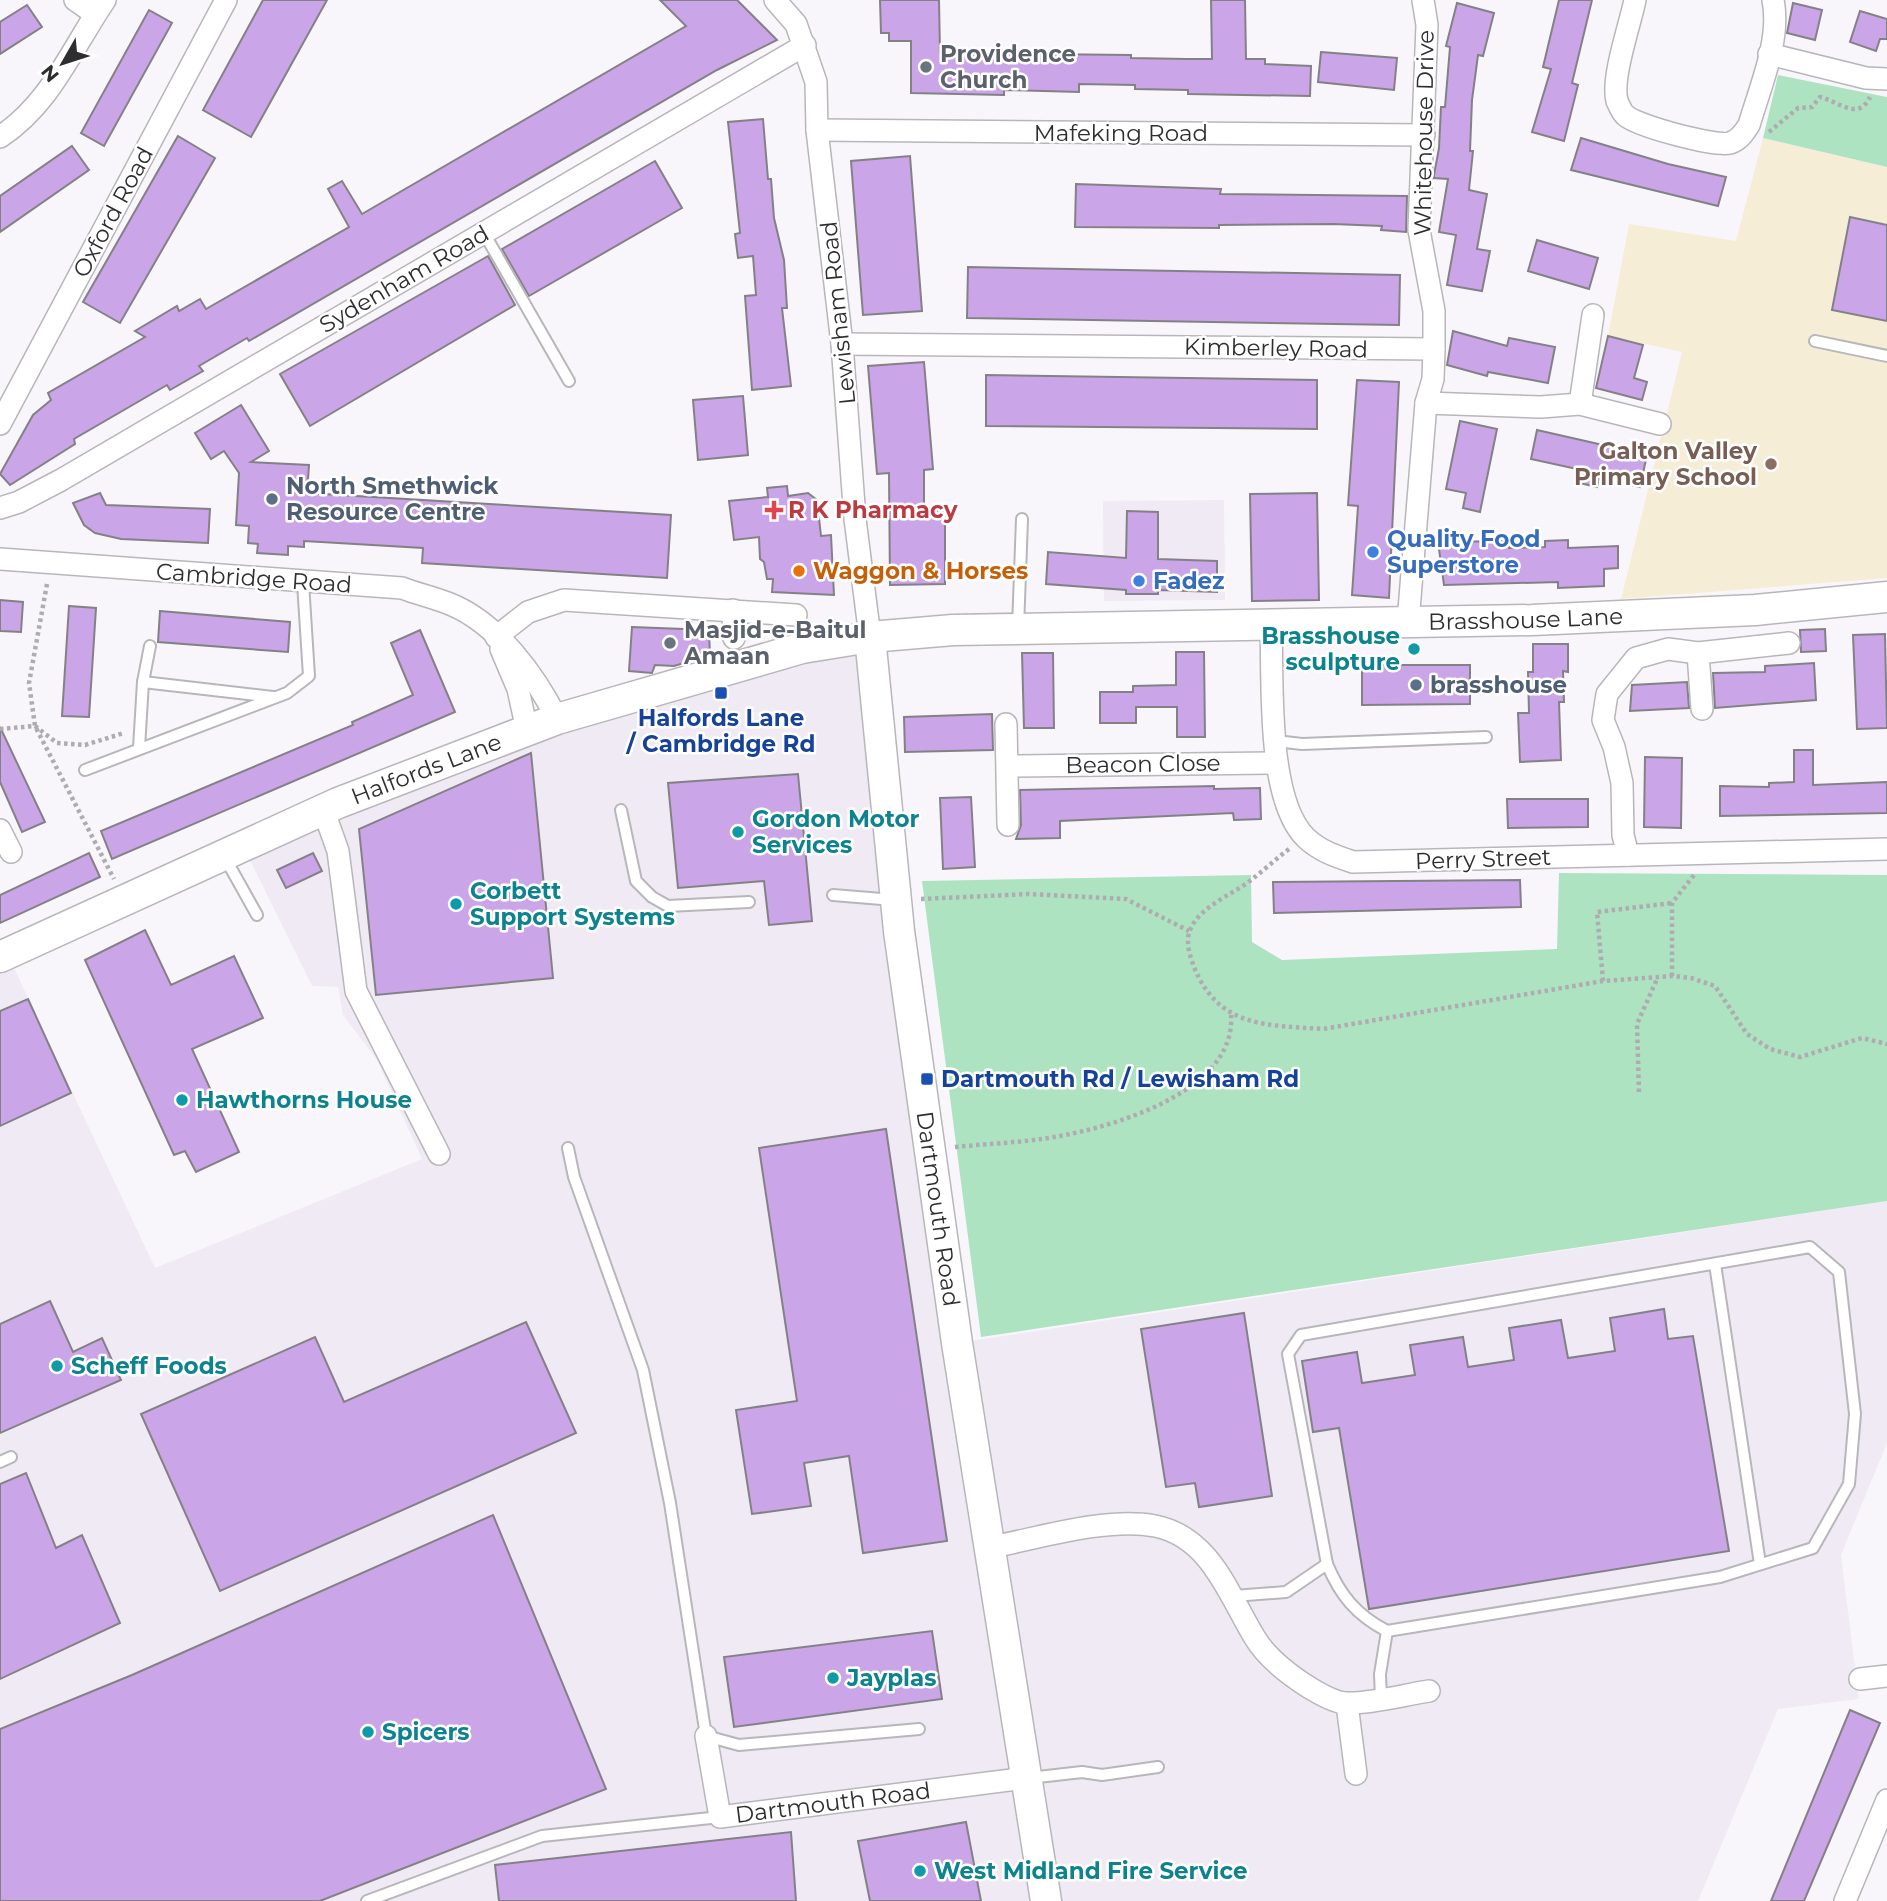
<svg xmlns="http://www.w3.org/2000/svg" width="1887" height="1901" font-family="Montserrat,sans-serif">
<rect width="100%" height="100%" fill="#f9f6fb"/>
<g fill="#f0eaf5">
<polygon points="1224,500 1225,600 1104,601 1103,501"/>
<polygon points="870,637 957,1343 1887,1201 1887,1443 1841,1555 1859,1699 1778,1709 1698,1901 0,1901 0,957 7,953 155,1268 422,1159 377,1060 343,1015 338,987 312,986 242,844 338,803"/>
</g>
<polygon fill="#f6edd7" points="1763,138 1887,167 1887,578 1621,599 1682,352 1608,336 1629,224 1736,241"/>
<g fill="#aee3c2">
<polygon points="1778,75 1887,97 1887,167 1763,138"/>
<polygon points="1559,873 1887,875 1887,1201 981,1337 922,881 1251,875 1252,942 1282,960 1557,949"/>
</g>
<g fill="#caa5e7" stroke="#848186" stroke-width="2">
<polygon points="263,0 327,0 251,137 203,110"/>
<polygon points="660,0 737,0 777,40 717,70 249,341 247,338 199,366 203,371 170,390 167,385 74,439 75,444 10,485 0,474 33,415 51,400 48,393 145,337 135,331 177,306 179,311 200,299 206,309 349,227 328,189 342,181 362,214 686,26"/>
<polygon points="880,0 939,0 940,53 1131,55 1131,58 1187,59 1212,59 1211,0 1245,0 1246,59 1265,59 1265,64 1311,66 1310,96 1188,94 1188,90 1135,89 1135,85 1079,84 1079,92 1004,90 1004,95 911,93 911,41 889,41 889,33 881,33"/>
<polygon points="1559,0 1592,0 1572,83 1578,85 1564,141 1532,132 1551,69 1543,67"/>
<polygon points="1457,3 1494,13 1483,56 1478,55 1472,100 1470,151 1473,151 1469,190 1487,194 1477,249 1490,251 1482,291 1447,285 1456,235 1439,232 1448,179 1434,178 1434,175 1439,148 1441,107 1445,107 1450,47 1446,46"/>
<polygon points="1793,3 1822,10 1815,40 1787,33"/>
<polygon points="27,5 42,27 0,54 0,22"/>
<polygon points="149,10 172,23 104,146 81,133"/>
<polygon points="1860,11 1887,19 1887,39 1880,39 1876,51 1850,42"/>
<polygon points="1321,52 1397,58 1394,90 1318,82"/>
<polygon points="763,119 768,179 771,179 774,218 784,260 787,308 782,308 791,386 752,390 745,296 756,295 753,256 738,258 735,234 740,233 728,122"/>
<polygon points="178,136 215,158 120,323 83,302"/>
<polygon points="1581,138 1668,164 1726,177 1718,206 1571,170"/>
<polygon points="72,146 89,170 0,232 0,196"/>
<polygon points="910,156 922,311 863,315 851,161"/>
<polygon points="655,161 682,208 529,296 502,249"/>
<polygon points="1076,184 1221,189 1220,194 1407,196 1406,232 1381,230 1382,226 1333,224 1219,225 1219,228 1075,227"/>
<polygon points="1850,217 1887,225 1887,321 1832,310"/>
<polygon points="1537,240 1598,258 1589,289 1528,271"/>
<polygon points="488,256 515,305 310,426 280,374"/>
<polygon points="968,267 1400,275 1399,325 967,318"/>
<polygon points="1453,331 1507,346 1509,338 1555,347 1548,383 1488,372 1487,376 1447,365"/>
<polygon points="1608,336 1643,345 1634,378 1647,382 1642,400 1596,388"/>
<polygon points="924,362 933,469 924,470 924,511 945,510 945,584 890,585 889,473 877,474 868,366"/>
<polygon points="986,375 1317,380 1317,429 986,426"/>
<polygon points="1357,380 1399,382 1389,598 1352,595 1358,506 1348,505"/>
<polygon points="743,396 748,455 698,460 693,400"/>
<polygon points="241,405 269,451 251,462 309,465 307,493 671,515 667,578 422,563 423,548 304,541 304,547 288,546 288,555 257,553 258,544 248,543 249,526 236,525 239,473 224,451 211,459 195,433"/>
<polygon points="1460,421 1497,429 1480,512 1463,508 1466,493 1446,489"/>
<polygon points="1537,430 1647,455 1640,487 1599,478 1597,487 1575,482 1577,469 1531,459"/>
<polygon points="787,486 788,496 808,493 817,500 821,536 831,535 834,595 772,592 773,579 767,579 764,562 760,559 759,537 734,540 729,501 768,497 767,488"/>
<polygon points="100,493 106,505 210,509 208,543 121,539 95,533 84,525 73,503"/>
<polygon points="1317,493 1319,600 1252,601 1250,494"/>
<polygon points="1127,511 1158,512 1158,559 1217,561 1217,592 1158,590 1158,594 1126,594 1126,590 1046,584 1048,552 1126,558"/>
<polygon points="1568,540 1568,548 1618,546 1618,568 1604,569 1604,586 1558,588 1558,582 1444,585 1438,542 1509,541 1509,548 1545,547 1545,541"/>
<polygon points="0,600 23,602 21,632 0,631"/>
<polygon points="69,606 96,608 89,717 62,716"/>
<polygon points="160,611 290,622 288,652 158,642"/>
<polygon points="632,627 709,630 710,655 674,666 655,665 652,673 629,671"/>
<polygon points="1825,629 1826,651 1801,652 1800,630"/>
<polygon points="420,630 455,712 112,859 101,831 353,725 352,722 413,695 391,643"/>
<polygon points="1885,634 1887,728 1857,729 1853,635"/>
<polygon points="1533,644 1568,644 1568,672 1563,671 1564,702 1559,702 1561,760 1520,762 1518,713 1529,713 1528,672 1533,672"/>
<polygon points="1176,652 1204,652 1205,737 1177,737 1177,707 1136,707 1136,723 1100,723 1100,692 1133,692 1133,686 1176,685"/>
<polygon points="1022,653 1053,653 1054,728 1024,728"/>
<polygon points="1814,663 1816,700 1715,708 1713,673 1765,672 1765,666"/>
<polygon points="1362,665 1470,665 1470,704 1362,705"/>
<polygon points="1687,682 1689,708 1630,711 1632,685"/>
<polygon points="992,714 993,750 905,752 904,717"/>
<polygon points="0,727 45,822 22,832 0,782"/>
<polygon points="1794,750 1813,750 1813,785 1887,782 1887,813 1720,816 1720,786 1769,787 1769,783 1794,782"/>
<polygon points="531,753 553,978 376,995 359,829"/>
<polygon points="1645,757 1682,758 1681,828 1644,827"/>
<polygon points="798,774 812,921 769,925 764,881 678,888 668,783"/>
<polygon points="1214,786 1214,789 1260,788 1261,819 1234,820 1233,813 1060,821 1060,838 1016,839 1021,825 1020,790"/>
<polygon points="971,797 975,867 943,869 940,798"/>
<polygon points="1507,799 1588,799 1588,827 1508,828"/>
<polygon points="89,853 100,877 0,923 0,895"/>
<polygon points="313,853 322,871 286,888 277,870"/>
<polygon points="1520,880 1521,907 1274,913 1273,882"/>
<polygon points="145,930 171,985 234,956 263,1018 192,1049 239,1152 196,1172 185,1151 174,1155 85,960"/>
<polygon points="28,999 71,1093 0,1126 0,1011"/>
<polygon points="886,1129 947,1541 863,1553 849,1456 804,1463 811,1506 752,1514 736,1410 797,1401 759,1148"/>
<polygon points="50,1301 73,1352 102,1338 121,1380 0,1433 0,1324"/>
<polygon points="1664,1309 1668,1339 1693,1336 1729,1551 1369,1609 1339,1428 1313,1432 1302,1361 1357,1352 1362,1383 1415,1375 1410,1345 1463,1337 1468,1367 1514,1360 1509,1328 1561,1320 1568,1358 1615,1351 1610,1318"/>
<polygon points="1244,1313 1272,1496 1199,1507 1195,1483 1166,1487 1141,1329"/>
<polygon points="526,1322 576,1433 220,1591 141,1414 315,1337 344,1402"/>
<polygon points="26,1473 56,1548 82,1535 120,1623 0,1679 0,1484"/>
<polygon points="493,1515 606,1789 320,1901 0,1901 0,1729 132,1675"/>
<polygon points="932,1631 942,1699 734,1727 724,1657"/>
<polygon points="1850,1710 1880,1723 1804,1901 1771,1901"/>
<polygon points="966,1822 981,1901 870,1901 858,1841"/>
<polygon points="791,1832 796,1901 499,1901 495,1865"/>
</g>
<g fill="none" stroke-linecap="round" stroke-linejoin="round">
<defs>
<g id="lane">
<polyline points="484,233 569,381"/>
<polyline points="1815,341 1887,356"/>
<polyline points="1018,628 1022,519"/>
<polyline points="143,682 273,697"/>
<polyline points="1276,741 1302,744 1486,737"/>
<polyline points="139,748 143,682 150,646"/>
<polyline points="85,770 287,693 309,676 303,583"/>
<polyline points="621,810 636,881 652,897 668,906 749,902"/>
<polyline points="224,856 257,915"/>
<polyline points="833,895 894,900"/>
<polyline points="568,1148 574,1177 643,1370 670,1503 706,1736 739,1745 919,1729"/>
<path d="M1810 1247 1839 1272 1855 1414 1849 1484 1813 1548 1720 1577 1387 1631C1356 1615 1340 1595 1327 1564L1288 1354 1301 1335Z"/>
<polyline points="1715,1264 1760,1564"/>
<polyline points="0,1462 11,1457"/>
<polyline points="1234,1596 1286,1592 1327,1564"/>
<polyline points="1381,1698 1380,1674 1387,1631"/>
<polyline points="1029,1778 1082,1772 1102,1775 1158,1767"/>
<polyline points="367,1901 542,1836 720,1817"/>
</g>
<g id="street">
<polyline points="75,0 95,14"/>
<polyline points="775,0 796,24 816,82 817,130 842,344 855,519 870,637"/>
<path d="M1635 0C1630 25 1611 78 1617 101 1619 105 1622 113 1625 115 1636 126 1716 147 1730 143 1739 140 1744 133 1749 125 1760 87 1781 40 1773 0"/>
<polyline points="1769,54 1866,78 1887,79"/>
<polyline points="817,130 1424,135"/>
<path d="M0 137C51 103 71 50 105 0"/>
<polyline points="842,344 1434,349"/>
<polyline points="1426,403 1541,407 1580,404 1660,424"/>
<polyline points="1580,404 1593,315"/>
<polyline points="0,424 226,0"/>
<polyline points="0,508 19,502 61,480 805,45"/>
<path d="M0 559 402 588C418 594 435 598 450 604 497 623 535 675 557 719"/>
<polyline points="733,610 734,638"/>
<polyline points="1408,622 1426,403 1433,379 1434,349 1434,311 1419,230 1427,25 1423,0"/>
<path d="M1271 625C1273 680 1266 799 1306 838 1320 851 1335 856 1353 862L1887 849"/>
<polyline points="496,637 528,612 564,600 796,615"/>
<polyline points="501,649 518,689 527,730"/>
<polyline points="1698,653 1702,709"/>
<polyline points="1006,724 1008,825"/>
<polyline points="1008,766 1277,763"/>
<polyline points="323,809 338,851 356,991 439,1154"/>
<polyline points="0,830 11,852"/>
<polyline points="1628,855 1623,835 1622,783 1614,747 1603,720 1607,694 1636,658 1668,649 1698,653 1789,643"/>
<path d="M991 1547C1040 1538 1106 1517 1155 1526 1211 1537 1229 1596 1255 1638 1267 1658 1291 1676 1310 1688 1320 1694 1337 1704 1349 1703 1375 1703 1403 1695 1429 1691"/>
<polyline points="1860,1679 1887,1676"/>
<polyline points="1347,1704 1356,1774"/>
<path id="s1" d="M706 1736 720 1817 1026 1778"/>
<polyline points="1845,1901 1887,1800"/>
</g>
<g id="secondary">
<path id="s2" d="M870 637 899 931 957 1343 1046 1901"/>
<path id="s3" d="M0 957 338 803 557 719 802 648 870 637 953 630 1532 620 1755 610 1887 597"/>
</g>
</defs>
<use href="#lane" stroke="#b8b6ba" stroke-width="14"/>
<use href="#street" stroke="#b8b6ba" stroke-width="24"/>
<use href="#secondary" stroke="#b8b6ba" stroke-width="33"/>
<g stroke="#aeacb0" stroke-width="4.5" stroke-dasharray="3.5 3.5" stroke-linecap="butt">
<path d="M1769 132 1798 108 1812 107 1820 97C1838 101 1858 122 1870 97"/>
<polyline points="47,584 29,683 35,726 114,879"/>
<polyline points="0,729 35,726 57,743 85,745 124,733"/>
<path d="M1289 849C1276 859 1264 870 1251 880 1232 895 1200 906 1190 930 1185 942 1190 956 1194 967 1219 1028 1266 1025 1323 1029L1603 981 1672 976 1691 978 1715 986 1747 1034 1770 1049 1800 1057 1862 1038 1887 1044"/>
<polyline points="921,899 1029,894 1126,899 1189,931"/>
<polyline points="1672,976 1672,903 1694,875"/>
<polyline points="1603,981 1597,912 1672,903"/>
<polyline points="1639,1092 1637,1024 1657,979"/>
<path d="M955 1147C984 1144 1013 1143 1041 1139 1103 1131 1237 1094 1231 1015"/>
</g>
<use href="#lane" stroke="#fff" stroke-width="10"/>
<use href="#street" stroke="#fff" stroke-width="21"/>
<use href="#secondary" stroke="#fff" stroke-width="30"/>
</g>
<g fill="#6b7280" stroke="#fff" stroke-width="2.5">
<circle cx="926" cy="67" r="7"/>
<circle cx="670" cy="643" r="7"/>
</g>
<circle fill="#8d6e63" stroke="#fff" stroke-width="2.5" cx="1771" cy="464" r="7"/>
<g fill="#5c6f8a" stroke="#fff" stroke-width="2.5">
<circle cx="272" cy="499" r="7"/>
<circle cx="1416" cy="685" r="7"/>
</g>
<path fill="#e0444e" stroke="#fff" stroke-width="2.5" d="M770.5 499.5h7v7h7v7h-7v7h-7v-7h-7v-7h7z"/>
<g fill="#3f7fe0" stroke="#fff" stroke-width="2.5">
<circle cx="1373" cy="552" r="7"/>
<circle cx="1139" cy="581" r="7"/>
</g>
<circle fill="#e8710a" stroke="#fff" stroke-width="2.5" cx="799" cy="571" r="7"/>
<g fill="#0f9aa8" stroke="#fff" stroke-width="2.5">
<circle cx="1414" cy="649" r="7"/>
<circle cx="738" cy="832" r="7"/>
<circle cx="456" cy="904" r="7"/>
<circle cx="182" cy="1100" r="7"/>
<circle cx="57" cy="1366" r="7"/>
<circle cx="833" cy="1678" r="7"/>
<circle cx="368" cy="1732" r="7"/>
<circle cx="920" cy="1871" r="7"/>
</g>
<g fill="#1a4fb4" stroke="#fff" stroke-width="2.5">
<rect x="714" y="686" width="14" height="14" rx="3.5"/>
<rect x="920" y="1072" width="14" height="14" rx="3.5"/>
</g>
<g text-anchor="middle" stroke-width="5" stroke-linejoin="round" paint-order="stroke">
<g font-size="23" font-weight="bold" fill="#5b616d" stroke="#fff" text-anchor="start">
<text x="940" y="62">Providence<tspan x="940" dy="26">Church</tspan></text>
<text x="684" y="638">Masjid-e-Baitul<tspan x="684" dy="26">Amaan</tspan></text>
</g>
<g font-size="23" fill="#2e2d2f" stroke="#fff">
<text x="1121" y="141">Mafeking Road</text>
<text transform="translate(1424 133) rotate(-89)" y="8">Whitehouse Drive</text>
<text transform="translate(113 212) rotate(-62)" y="8">Oxford Road</text>
<text transform="translate(404 279) rotate(-30)" y="8">Sydenham Road</text>
<text transform="translate(838 313) rotate(-96)" y="8">Lewisham Road</text>
<text transform="translate(1276 348) rotate(1)" y="8">Kimberley Road</text>
<text transform="translate(254 578) rotate(4)" y="8">Cambridge Road</text>
<text dy="8" stroke="none"><textPath href="#s3" startOffset="1586">Brasshouse Lane</textPath></text>
<text transform="translate(1143 764) rotate(-1)" y="8">Beacon Close</text>
<text dy="8" stroke="none"><textPath href="#s3" startOffset="466">Halfords Lane</textPath></text>
<text transform="translate(1483 859) rotate(-2)" y="8">Perry Street</text>
<text dy="8" stroke="none"><textPath href="#s2" startOffset="576">Dartmouth Road</textPath></text>
<text dy="8" stroke="none"><textPath href="#s1" startOffset="196">Dartmouth Road</textPath></text>
</g>
<g font-size="23" font-weight="bold" fill="#785e54" stroke="#fff" text-anchor="end">
<text x="1757" y="459">Galton Valley<tspan x="1757" dy="26">Primary School</tspan></text>
</g>
<g font-size="23" font-weight="bold" fill="#4e5e75" stroke="#fff" text-anchor="start">
<text x="286" y="494">North Smethwick<tspan x="286" dy="26">Resource Centre</tspan></text>
<text x="1430" y="693">brasshouse</text>
</g>
<g font-size="23" font-weight="bold" fill="#be3a42" stroke="#fff" text-anchor="start">
<text x="788" y="518">R K Pharmacy</text>
</g>
<g font-size="23" font-weight="bold" fill="#366cbe" stroke="#fff" text-anchor="start">
<text x="1387" y="547">Quality Food<tspan x="1387" dy="26">Superstore</tspan></text>
<text x="1153" y="589">Fadez</text>
</g>
<g font-size="23" font-weight="bold" fill="#c56008" stroke="#fff" text-anchor="start">
<text x="813" y="579">Waggon &amp; Horses</text>
</g>
<g font-size="23" font-weight="bold" fill="#0d838f" stroke="#fff" text-anchor="start">
<text x="1400" y="644" text-anchor="end">Brasshouse<tspan x="1400" dy="26">sculpture</tspan></text>
<text x="752" y="827">Gordon Motor<tspan x="752" dy="26">Services</tspan></text>
<text x="470" y="899">Corbett<tspan x="470" dy="26">Support Systems</tspan></text>
<text x="196" y="1108">Hawthorns House</text>
<text x="71" y="1374">Scheff Foods</text>
<text x="847" y="1686">Jayplas</text>
<text x="382" y="1740">Spicers</text>
<text x="934" y="1879">West Midland Fire Service</text>
</g>
<g font-size="23" font-weight="bold" fill="#164399" stroke="#fff">
<text x="721" y="726">Halfords Lane<tspan x="721" dy="26">/ Cambridge Rd</tspan></text>
<text x="941" y="1087" text-anchor="start">Dartmouth Rd / Lewisham Rd</text>
</g>
</g>
<g transform="translate(63 63) rotate(231)" stroke="#ffffff" stroke-width="5" paint-order="stroke">
<path d="M0-5L12 26L0 18L-12 26Z" fill="#2e2d2f"/>
<text y="-10" font-size="19" font-weight="bold" text-anchor="middle" fill="#2e2d2f">N</text>
</g>
</svg>
